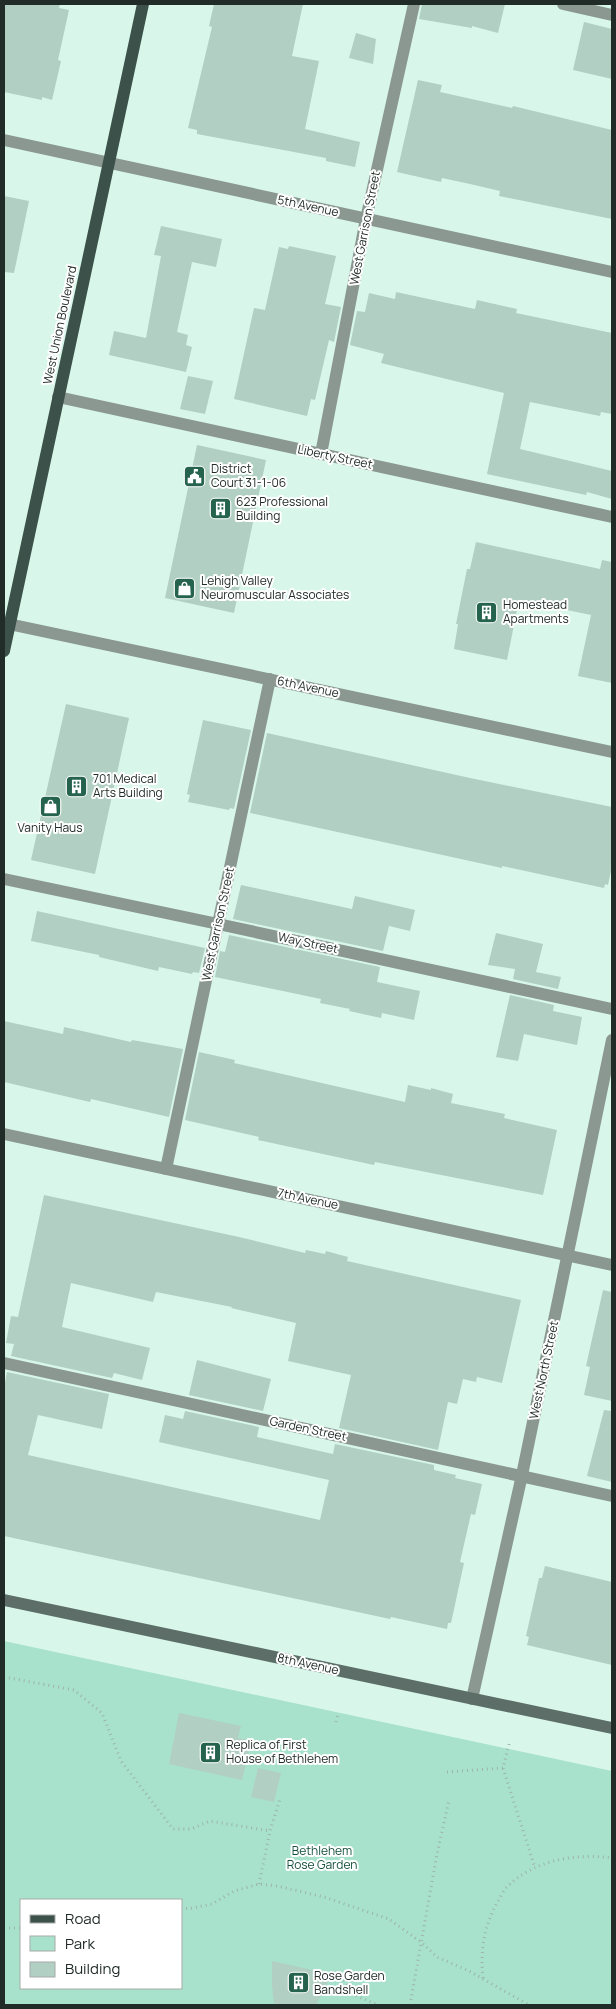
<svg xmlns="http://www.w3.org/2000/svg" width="616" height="2009" font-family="Manrope,sans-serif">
<rect width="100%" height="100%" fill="#d8f7ea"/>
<path fill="#a8e2cc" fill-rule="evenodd" d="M4 1641 612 1771V2005H4ZM21 1900H181V1988H21Z"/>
<g fill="#b1cfc2">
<polygon points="4,4 60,4 59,8 69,10 58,60 61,61 52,100 42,97 42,100 4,92"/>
<polygon points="214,4 303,4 292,56 319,61 305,129 360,142 355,167 326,161 326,158 197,134 197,130 188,128 212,27 209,26"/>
<polygon points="422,4 505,4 498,33 472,26 472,28 419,19"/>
<polygon points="584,22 612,29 612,79 573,70"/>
<polygon points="356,33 376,39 373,64 349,58"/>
<polygon points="418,80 442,85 440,92 512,108 513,106 612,130 612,219 499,196 500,191 470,184 442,178 441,182 397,172"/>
<polygon points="4,196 29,201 14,273 4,272"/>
<polygon points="161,226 222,239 216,267 192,262 177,332 188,335 186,345 192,347 186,372 109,355 114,331 146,338 161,256 154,255"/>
<polygon points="289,246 336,256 325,304 341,307 334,342 329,340 315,400 311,399 307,416 234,399 254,308 265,310 279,247 288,249"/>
<polygon points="396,292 475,309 477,300 517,309 516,313 612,333 612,414 601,412 600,416 530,402 520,449 612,471 612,499 587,492 586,495 487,474 504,393 381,363 384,354 350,345 357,311 365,312 369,293 395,299"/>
<polygon points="188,376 213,381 205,414 180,409"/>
<polygon points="197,445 266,460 234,613 165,598"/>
<polygon points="476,542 600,569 602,560 612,562 612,683 578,676 591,615 519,600 507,660 454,649 458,624 456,624 467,569 470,569"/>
<polygon points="66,704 129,718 95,874 31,860"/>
<polygon points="203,720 251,730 234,809 230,808 229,810 188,802 190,795 187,794"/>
<polygon points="267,733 470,778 612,807 612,866 608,885 605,884 604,888 502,866 502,868 250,813"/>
<polygon points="241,885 352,909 355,896 415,910 410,931 389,926 383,951 233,919"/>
<polygon points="37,911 205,948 199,973 193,972 192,974 159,967 158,971 99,957 99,955 31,941"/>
<polygon points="496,933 543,944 536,972 561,977 558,989 513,979 515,969 488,965"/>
<polygon points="229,935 380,967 377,982 420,991 414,1020 382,1013 381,1018 349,1011 350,1009 320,1003 321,999 215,977 220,951 225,952"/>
<polygon points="510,995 554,1005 553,1011 582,1017 577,1045 524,1034 518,1061 496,1057"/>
<polygon points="4,1021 63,1034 64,1027 131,1042 132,1040 183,1049 169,1117 91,1099 90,1102 4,1082"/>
<polygon points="199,1052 235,1060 234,1063 405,1102 408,1085 431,1090 431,1088 453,1094 451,1103 505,1114 504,1118 557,1130 543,1195 375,1162 374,1165 258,1140 259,1137 185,1120"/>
<polygon points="44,1195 239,1237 305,1253 306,1250 325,1254 326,1251 348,1257 347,1261 521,1300 502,1383 477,1377 476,1382 463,1379 457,1404 448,1402 438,1450 339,1428 351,1375 288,1361 296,1323 231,1308 232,1307 156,1292 153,1302 71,1283 62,1327 150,1348 142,1380 114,1373 112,1378 11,1356 14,1344 6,1343 11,1316 18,1317"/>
<polygon points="603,1290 612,1292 612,1401 584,1395 590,1367 586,1366"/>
<polygon points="197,1360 271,1379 263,1411 189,1395"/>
<polygon points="7,1372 109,1394 102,1429 38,1415 28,1455 320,1520 329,1480 159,1442 165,1415 183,1419 185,1411 259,1427 257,1437 333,1454 335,1444 434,1465 434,1470 456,1475 455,1478 482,1484 475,1515 471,1514 460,1562 464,1563 451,1623 448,1623 447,1629 391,1617 390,1619 4,1536 4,1388"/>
<polygon points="604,1410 612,1411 612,1482 587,1476"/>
<polygon points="545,1566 612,1582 612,1665 527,1645 529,1637 526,1636 539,1578 542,1578"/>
<polygon points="179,1713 241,1726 238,1738 251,1741 242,1780 169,1764"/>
<polygon points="258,1768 281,1773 274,1802 251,1797"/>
<polygon points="272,1961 330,1974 326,1981 328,1982 316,2005 284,2005 274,2003 272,1986"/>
</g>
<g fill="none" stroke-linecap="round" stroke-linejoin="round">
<g stroke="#9cb4aa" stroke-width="3" stroke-dasharray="1 4" stroke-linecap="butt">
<polyline points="4,1677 74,1690 102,1713 121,1761 173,1829 191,1829 210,1821 270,1831"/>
<polyline points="336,1722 338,1714"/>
<polyline points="509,1744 503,1768 535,1868"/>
<polyline points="447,1772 503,1768"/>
<polyline points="259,1884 270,1831 280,1799"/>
<polyline points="181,1909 193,1908 212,1904 234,1891 259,1884 277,1886 324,1897 389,1919 422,1943 437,1957 469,1971 529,2005"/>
<polyline points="4,1928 21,1928"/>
<path d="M483 1978C480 1950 484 1926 498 1901 501 1897 503 1891 506 1888 533 1860 575 1853 612 1858"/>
<polyline points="344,1980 354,1995 378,2005"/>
<polyline points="410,2005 437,1854 449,1800"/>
</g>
<g stroke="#8b9892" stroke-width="12">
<polyline points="563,4 612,15"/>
<polyline points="58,397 612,517"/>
<polyline points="321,454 366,219 414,4"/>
<polyline points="4,879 218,924 612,1009"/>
<polyline points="166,1169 270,679"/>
<polyline points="4,1363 612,1496"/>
</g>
<g stroke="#8b9892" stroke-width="12">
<polyline points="4,140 612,272"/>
<polyline points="4,623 612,752"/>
<polyline points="4,1134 612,1265"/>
<polyline points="472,1699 522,1475 612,1040"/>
</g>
<polyline stroke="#5c6e67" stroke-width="12" points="4,1600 612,1728"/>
<polyline stroke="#3b5149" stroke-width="12" points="4,651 143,4"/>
</g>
<defs>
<symbol id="civic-square" viewBox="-11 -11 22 22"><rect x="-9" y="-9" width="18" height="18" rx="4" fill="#25634f" stroke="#fff"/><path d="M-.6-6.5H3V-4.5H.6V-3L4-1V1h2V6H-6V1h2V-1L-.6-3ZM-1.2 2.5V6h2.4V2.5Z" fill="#fff"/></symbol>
<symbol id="building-square" viewBox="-11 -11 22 22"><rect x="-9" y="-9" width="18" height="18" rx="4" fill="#25634f" stroke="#fff"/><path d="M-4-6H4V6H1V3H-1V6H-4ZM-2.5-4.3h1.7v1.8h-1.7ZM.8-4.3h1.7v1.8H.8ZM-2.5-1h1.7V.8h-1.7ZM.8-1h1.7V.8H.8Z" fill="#fff"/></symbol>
<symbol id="shop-square" viewBox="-11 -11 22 22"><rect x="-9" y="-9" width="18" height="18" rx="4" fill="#25634f" stroke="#fff"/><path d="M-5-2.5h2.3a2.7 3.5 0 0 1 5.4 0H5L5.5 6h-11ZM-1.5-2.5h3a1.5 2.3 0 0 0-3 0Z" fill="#fff"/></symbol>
</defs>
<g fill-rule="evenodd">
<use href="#civic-square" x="182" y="464" width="25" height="25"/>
<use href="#building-square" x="208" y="496" width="25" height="25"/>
<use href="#shop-square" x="172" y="576" width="25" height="25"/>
<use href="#building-square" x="474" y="600" width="25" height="25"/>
<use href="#building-square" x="64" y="774" width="25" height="25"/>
<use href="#shop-square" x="38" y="794" width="25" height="25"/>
<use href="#building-square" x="198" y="1740" width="25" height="25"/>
<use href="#building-square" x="286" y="1970" width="25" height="25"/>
</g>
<g text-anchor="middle" stroke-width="4" stroke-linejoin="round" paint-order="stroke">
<g font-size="12" fill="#212c28" stroke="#fff">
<text transform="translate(308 206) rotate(12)" y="4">5th Avenue</text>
<text transform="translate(365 228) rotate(-79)" y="4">West Garrison Street</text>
<text transform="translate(60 325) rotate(-78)" y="4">West Union Boulevard</text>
<text transform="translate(335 457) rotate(12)" y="4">Liberty Street</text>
<text transform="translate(308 687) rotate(12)" y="4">6th Avenue</text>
<text transform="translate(218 924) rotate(-78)" y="4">West Garrison Street</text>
<text transform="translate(308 943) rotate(12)" y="4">Way Street</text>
<text transform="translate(308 1199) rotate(12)" y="4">7th Avenue</text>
<text transform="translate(544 1370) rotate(-78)" y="4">West North Street</text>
<text transform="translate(308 1429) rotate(12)" y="4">Garden Street</text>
<text transform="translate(308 1664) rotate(12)" y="4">8th Avenue</text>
</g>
<g font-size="12" fill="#212c28" stroke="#fff" text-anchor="start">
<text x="211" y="473">District<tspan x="211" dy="14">Court 31-1-06</tspan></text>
<text x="236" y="506">623 Professional<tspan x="236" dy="14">Building</tspan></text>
<text x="201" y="585">Lehigh Valley<tspan x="201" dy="14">Neuromuscular Associates</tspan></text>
<text x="503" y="609">Homestead<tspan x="503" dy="14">Apartments</tspan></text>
<text x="93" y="783">701 Medical<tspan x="93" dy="14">Arts Building</tspan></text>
<text x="50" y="832" text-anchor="middle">Vanity Haus</text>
<text x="226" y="1749">Replica of First<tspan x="226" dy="14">House of Bethlehem</tspan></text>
<text x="314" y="1980">Rose Garden<tspan x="314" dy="14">Bandshell</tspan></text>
</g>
<g font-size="12" fill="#154f3d" stroke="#fff">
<text x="322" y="1855">Bethlehem<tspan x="322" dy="14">Rose Garden</tspan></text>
</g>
</g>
<rect width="616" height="2009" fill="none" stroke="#212c28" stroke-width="10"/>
<rect x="20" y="1899" width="162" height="90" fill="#ffffff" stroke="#a6aba9"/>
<rect x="30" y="1915" width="25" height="8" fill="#3b5149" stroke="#a6aba9"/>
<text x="65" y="1924" font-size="15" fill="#212c28">Road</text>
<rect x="30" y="1936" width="25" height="15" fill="#a8e2cc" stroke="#a6aba9"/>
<text x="65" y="1949" font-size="15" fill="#212c28">Park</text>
<rect x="30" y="1962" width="25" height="15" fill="#b1cfc2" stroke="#a6aba9"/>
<text x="65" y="1974" font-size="15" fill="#212c28">Building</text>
</svg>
